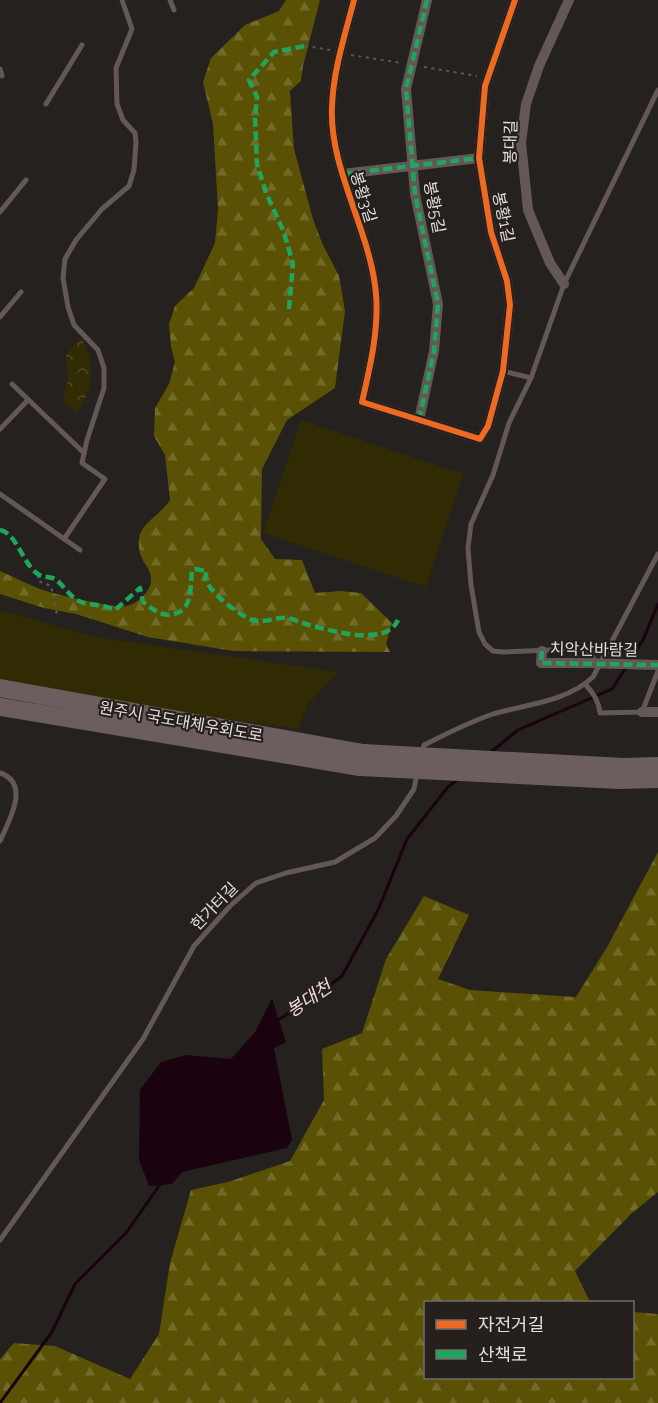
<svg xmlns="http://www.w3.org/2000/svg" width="658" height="1403" font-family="Raleway,'Noto Sans KR',sans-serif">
<defs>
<pattern id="forest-firs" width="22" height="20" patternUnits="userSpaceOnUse" patternTransform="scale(1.5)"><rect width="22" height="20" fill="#5a5104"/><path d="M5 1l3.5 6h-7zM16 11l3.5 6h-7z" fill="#716a28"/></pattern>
<pattern id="park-crowns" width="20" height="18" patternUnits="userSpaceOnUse" patternTransform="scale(1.5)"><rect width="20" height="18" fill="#312b04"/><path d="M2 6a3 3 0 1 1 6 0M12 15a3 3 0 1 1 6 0" fill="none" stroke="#4f4928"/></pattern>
</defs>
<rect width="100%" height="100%" fill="#24211f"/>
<g fill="#312b04">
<polygon points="301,420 463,474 426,587 263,533"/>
<polygon points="0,610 95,637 338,672 309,703 298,729 119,705 0,682"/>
</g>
<g fill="url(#forest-firs)">
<path d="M286 0H320L303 66 301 81 290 91 294 149 313 219 322 243 339 276 345 311 335 388 287 420 262 469 261 539 275 559 302 560 315 593 341 591 361 593 392 623 386 644 390 652 233 651 148 637 76 614 44 608 0 594V571C15 577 30 586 46 591 59 595 116 609 127 606 138 603 150 592 151 581 152 570 144 565 141 556 131 525 156 521 170 500L165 455 154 436 155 408 169 384 175 362 171 347 169 324 175 306 194 288 215 243 218 209 213 124 203 82 211 58 245 25 279 11Z"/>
<polygon points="658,852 658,1192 631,1214 575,1271 590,1302 426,1302 426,1378 632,1378 633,1312 658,1314 658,1403 0,1403 0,1359 14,1343 55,1346 130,1379 159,1334 170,1263 191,1190 228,1182 290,1161 324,1100 322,1049 362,1033 386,959 424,896 469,915 438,979 470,990 576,997 607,947"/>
</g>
<path fill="url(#park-crowns)" d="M80 336C96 362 94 388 77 413L63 401 68 379 66 356Z"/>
<polygon fill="#1a030e" points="272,998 286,1042 274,1048 292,1140 287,1148 182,1172 172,1184 149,1186 139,1160 140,1090 161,1062 186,1055 231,1059 255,1032"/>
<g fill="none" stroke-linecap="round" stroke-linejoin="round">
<g stroke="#1a030e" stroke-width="3">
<polyline points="630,660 643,640 658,604"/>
<polyline points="491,752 518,730 612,689 627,666"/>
<polyline points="276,1021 306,1003 342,976 378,910 407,839 448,787 458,779"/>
<polyline points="0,1403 52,1332 75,1284 126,1233 161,1183"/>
</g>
<g stroke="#5f5756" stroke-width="2" stroke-dasharray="3 4.5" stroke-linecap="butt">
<polyline points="305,46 331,50"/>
<polyline points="351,55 402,63"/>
<polyline points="424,67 477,76"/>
<polyline points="38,575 38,581 51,586 57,615"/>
</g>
<g stroke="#645757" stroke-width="5">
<polyline points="170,0 174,10"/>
<polyline points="0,69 2,76"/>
<polyline points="46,104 82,45"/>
<polyline points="0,212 26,180"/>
<polyline points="0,317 21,292"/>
<polyline points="503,371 531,378"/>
<polyline points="12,384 84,453"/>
<polyline points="0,429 28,400"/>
<polyline points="0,494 80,550"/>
<polyline points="64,539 105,479 82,463 87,440 104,388 104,368 98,350 74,325 68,307 63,278 65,259 76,240 102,209 129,186 134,170 136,142 135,133 123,120 117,104 116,68 132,29 122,0"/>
<polyline points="595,664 591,651 577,649 503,652 493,651 485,644 479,632 471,585 468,548 471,524 493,475 509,423 531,378 564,284 658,90"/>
<path d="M585 684C593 692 599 702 600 713L642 712 658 671"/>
<path d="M422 753 424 745C446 734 469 722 493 714 527 704 566 702 593 677L658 554"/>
<path d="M0 773C31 783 9 821 0 841"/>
<polyline points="0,1240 143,1039 194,946 230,906 256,883 286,873 335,862 375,838 396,816 414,789 417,774"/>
</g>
<g stroke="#645757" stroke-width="10">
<path d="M354 0C345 35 333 71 332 107 329 169 371 232 376 294 379 330 370 367 362 402L480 439 488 426 503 371 510 305 507 281 491 232 479 158 485 86 515 0"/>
<polyline points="343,174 479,158"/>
<polyline points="564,284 550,263 528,210 521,143 526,104 539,66 569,0"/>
<polyline points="419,420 434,351 438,304 415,194 406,89 427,0"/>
<polyline points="542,651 541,663 584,663"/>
<polyline points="642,712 658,712"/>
</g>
<g stroke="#6c5d5e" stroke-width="18">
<polyline points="0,688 363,753"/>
<polyline points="0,707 360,767"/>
<polyline points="623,767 658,766"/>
<polyline points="619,780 658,779"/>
</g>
<polyline stroke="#645757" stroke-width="10" points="584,663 658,665"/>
<g stroke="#6c5d5e" stroke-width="18">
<polyline points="363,753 623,767"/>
<polyline points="360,767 619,780"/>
</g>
<g stroke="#20a55d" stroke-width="4.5" stroke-dasharray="9 4.5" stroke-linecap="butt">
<polyline points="343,174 479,158"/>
<polyline points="289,309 293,263 283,230 266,193 257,164 255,118 257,97 249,80 274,52 305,46"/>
<polyline points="419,420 434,351 438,304 415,194 406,89 427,0"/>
<path d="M0 530C17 533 23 565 38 574 43 578 50 576 55 579 65 586 71 600 84 603 94 605 105 605 115 610L140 588 143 602C156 611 161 618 177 613 193 607 190 586 192 571L195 569 207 571 205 578C210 593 233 610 248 618 262 626 275 616 289 618 294 619 298 622 302 623 325 629 385 649 398 620"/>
<polyline points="542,651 541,663 658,665"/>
</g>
<defs>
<path id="cycleway" d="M354 0C345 35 333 71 332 107 329 169 371 232 376 294 379 330 370 367 362 402L480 439 488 426 503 371 510 305 507 281 491 232 479 158 485 86 515 0"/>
</defs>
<use href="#cycleway" stroke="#26201d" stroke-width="10"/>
<use href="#cycleway" stroke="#ed6a23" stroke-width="6"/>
</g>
<g text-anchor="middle" stroke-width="4.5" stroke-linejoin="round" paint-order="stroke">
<g font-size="16" fill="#e2dedc" stroke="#26201d">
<text transform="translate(510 142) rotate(-89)" y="6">봉대길</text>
<text transform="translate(364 197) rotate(73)" y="6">봉황3길</text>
<text transform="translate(435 207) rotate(79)" y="6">봉황5길</text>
<text transform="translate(504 217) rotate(78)" y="6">봉황1길</text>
<text transform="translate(594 649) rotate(1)" y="6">치악산바람길</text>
<text transform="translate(181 721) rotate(10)" y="6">원주시 국도대체우회도로</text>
<text transform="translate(214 906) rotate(-46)" y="6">한가터길</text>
</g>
<g font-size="18" font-style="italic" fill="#f0d8e3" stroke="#26201d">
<text transform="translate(309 999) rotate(-34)" y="6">봉대천</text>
</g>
</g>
<rect x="424" y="1301" width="210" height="78" fill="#26201d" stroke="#716c69" stroke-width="1.5"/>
<rect x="436" y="1320" width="30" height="9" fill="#ed6a23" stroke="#716c69" stroke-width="1.5"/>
<text x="478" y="1331" font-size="18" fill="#e2dedc">자전거길</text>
<rect x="436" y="1350" width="30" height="9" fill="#20a55d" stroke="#716c69" stroke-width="1.5"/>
<text x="478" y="1361" font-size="18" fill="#e2dedc">산책로</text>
</svg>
